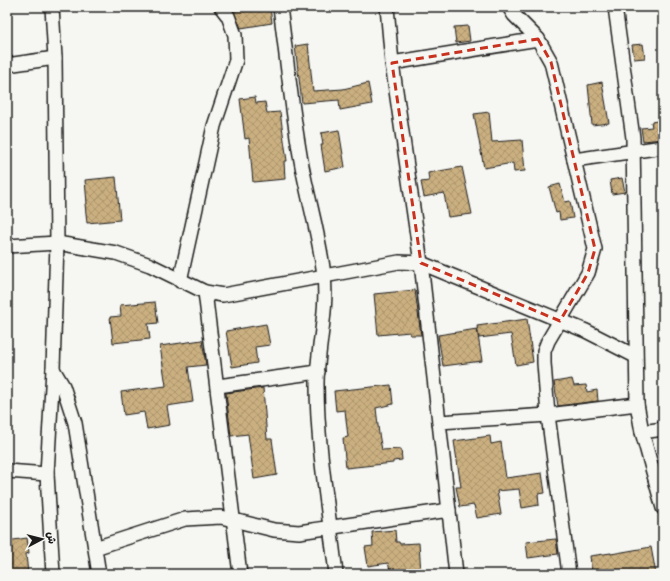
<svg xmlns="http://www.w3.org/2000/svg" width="670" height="581" font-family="Mynerve,'Playpen Sans Arabic',sans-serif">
<defs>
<pattern id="building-cross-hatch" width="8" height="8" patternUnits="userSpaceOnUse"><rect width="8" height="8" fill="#caaf80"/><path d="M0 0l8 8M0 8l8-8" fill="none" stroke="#ad966e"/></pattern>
</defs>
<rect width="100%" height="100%" fill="#f6f6f2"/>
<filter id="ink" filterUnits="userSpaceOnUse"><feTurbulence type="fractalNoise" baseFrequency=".025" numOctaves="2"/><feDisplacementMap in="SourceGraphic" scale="8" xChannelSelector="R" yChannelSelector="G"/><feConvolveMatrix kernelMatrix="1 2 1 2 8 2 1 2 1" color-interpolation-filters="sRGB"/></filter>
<g filter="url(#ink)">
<g fill="url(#building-cross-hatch)" stroke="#1c1c1c">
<polygon points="231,7 270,7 272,23 241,28"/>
<polygon points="468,26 470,41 456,43 454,27"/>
<polygon points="308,44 313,91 343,89 368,83 372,104 340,110 339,100 302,103 295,46"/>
<polygon points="643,44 645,58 634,59 632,45"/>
<polygon points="602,82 609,123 592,125 588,85"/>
<polygon points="255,97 256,103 265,102 267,113 280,112 287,161 284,161 285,179 253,182 249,138 245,139 240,99"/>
<polygon points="489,112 492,142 522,140 525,171 514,172 513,163 484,168 474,114"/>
<polygon points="663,120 663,139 643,141 641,128 652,127 651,122"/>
<polygon points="339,130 345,167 325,171 321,145 323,145 321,133"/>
<polygon points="462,167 472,214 448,217 444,193 424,197 421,182 429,181 428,173"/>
<polygon points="116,177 120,220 87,223 85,204 87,204 85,180"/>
<polygon points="622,178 625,192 612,194 610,180"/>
<polygon points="560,184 565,202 570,201 573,218 560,220 559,212 556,213 549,187"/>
<polygon points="415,290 421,335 410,335 410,332 378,335 374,294"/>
<polygon points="155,302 158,323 148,324 150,339 113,343 110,317 121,316 120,305"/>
<polygon points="527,319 533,362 516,365 511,334 479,338 477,326"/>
<polygon points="266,324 270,345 255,347 257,363 232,367 226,331"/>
<polygon points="477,329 482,361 443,366 438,335"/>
<polygon points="202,340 206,365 188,367 193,402 167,406 170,425 147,429 144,412 124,415 121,392 166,386 160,346"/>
<polygon points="572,379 574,386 586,385 587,392 597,390 598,401 558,406 554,382"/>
<polygon points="391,385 393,404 376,408 379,434 382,450 401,449 402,460 393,461 393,463 346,468 343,438 348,437 345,410 336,411 334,391"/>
<polygon points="263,388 267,439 272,439 277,475 254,479 248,434 231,436 226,393"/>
<polygon points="490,436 491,444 501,442 506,478 542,473 545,493 538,494 539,505 522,508 519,489 497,491 501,514 477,518 474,505 460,507 456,487 461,487 454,441"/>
<polygon points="395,530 396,542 399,542 400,544 419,543 421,574 391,574 388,563 368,566 365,547 373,546 372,532"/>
<polygon points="27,538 29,553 26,554 28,574 7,574 7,541"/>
<polygon points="556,539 558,554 528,558 526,542"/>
<polygon points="651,547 656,574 592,574 590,556 611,553 611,554"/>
</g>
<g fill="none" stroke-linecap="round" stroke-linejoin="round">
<defs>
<g id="minor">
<polyline points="52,7 55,58 57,243 53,369 47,474 53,574"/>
<path d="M280 7C287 60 292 113 302 166 309 203 320 238 324 276 328 312 317 348 317 384 317 448 329 511 336 574"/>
<polyline points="387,7 392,63 421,263 439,422"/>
<polyline points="509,7 514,15 538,39 551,62 595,249 588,273 548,341 544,351 544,363 548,415 569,574"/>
<polyline points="615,7 633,138 637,404 642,432 663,508"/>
<polyline points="392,63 538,39"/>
<polyline points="7,65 55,58"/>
<polyline points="574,160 663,147"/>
<polyline points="7,246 57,243 116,253 150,265 205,292 223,295 399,262 421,263 586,331 635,356"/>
<polyline points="180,281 214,126 236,60 235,35 228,16 221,7"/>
<polyline points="205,292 240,574"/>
<polyline points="53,369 63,386 75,423 99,574"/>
<polyline points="218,386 318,372"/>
<polyline points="642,432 663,429"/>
<polyline points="7,471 47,474"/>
<polyline points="95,548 185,519 221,517 274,530 299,532 449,510"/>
<polyline points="456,574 439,422 548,415 637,404"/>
</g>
</defs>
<use href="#minor" stroke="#1c1c1c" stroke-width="16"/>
<use href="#minor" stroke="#f6f6f2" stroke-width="13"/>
</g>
</g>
<path fill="none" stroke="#c8321e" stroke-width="3" stroke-dasharray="8 5" stroke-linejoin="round" d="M538 39 551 62 595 249 588 273 560 321 421 263 392 63Z"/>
<rect width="670" height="581" fill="none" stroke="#f6f6f2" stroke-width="24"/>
<rect x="12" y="12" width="646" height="557" fill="none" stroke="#1c1c1c" stroke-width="1.5" filter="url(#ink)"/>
<g transform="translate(42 539) rotate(83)" stroke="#f6f6f2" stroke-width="3" paint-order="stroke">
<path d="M0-3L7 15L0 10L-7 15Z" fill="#1c1c1c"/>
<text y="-6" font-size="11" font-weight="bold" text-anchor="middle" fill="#1c1c1c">ش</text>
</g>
</svg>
